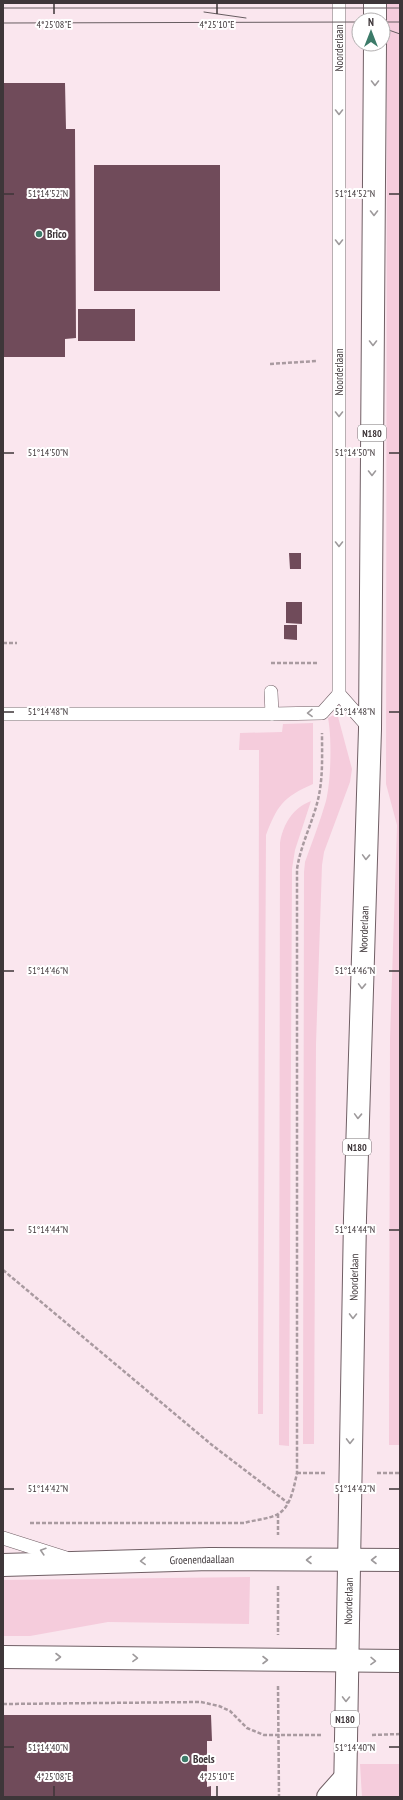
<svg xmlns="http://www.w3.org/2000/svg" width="403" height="1800" font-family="'PT Sans Narrow',sans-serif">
<rect width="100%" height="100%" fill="#fae6ee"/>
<g fill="#f5ccdc">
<polygon points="387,3 400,3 400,1445 389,1445 390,1039 397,825 386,784"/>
<path d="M337 713 352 769 350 782 324 852 322 865 316 1044 314 1444H303L304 872 305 862C312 842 320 822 326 801 331 781 332 738 328 718Z"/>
<path d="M313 723V784C283 797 277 806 266 835L263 1414H258L259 750H239L240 733 282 732 283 724Z"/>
<path d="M311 801 295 850 292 869 289 1446 279 1445 280 843C283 824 293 808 311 801Z"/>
<polygon points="250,1577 249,1624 108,1622 30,1636 3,1636 3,1580"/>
<polygon points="360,1764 400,1764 400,1797 362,1797"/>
</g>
<g fill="#704b5a">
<polygon points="3,83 65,83 66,129 75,129 76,338 65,339 65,357 3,357"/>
<rect x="94" y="165" width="126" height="126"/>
<rect x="78" y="309" width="57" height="32"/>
<polygon points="289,553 301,553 301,569 290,569"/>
<polygon points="286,602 302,602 302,624 286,623"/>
<polygon points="284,625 297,625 297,640 284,639"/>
<polygon points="3,1715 211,1715 212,1741 207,1741 207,1787 211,1786 211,1797 3,1797"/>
</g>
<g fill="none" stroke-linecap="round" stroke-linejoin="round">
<defs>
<g id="service">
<polyline points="339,3 339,694 370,729"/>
<polyline points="3,714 272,714 271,692"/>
<polyline points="272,714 322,713 339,694"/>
<polyline points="3,1538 66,1558"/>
</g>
<polyline id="minor" points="328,1797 345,1778"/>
<g id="primary">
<polyline points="375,3 375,20"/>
<path id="s1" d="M3 1565 210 1559 400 1560"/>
<polyline points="3,1657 400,1661"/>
<path id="s2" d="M345 1797 355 1218 370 729 375 44"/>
</g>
</defs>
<use href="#service" stroke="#705f65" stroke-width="14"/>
<use href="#minor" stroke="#705f65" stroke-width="24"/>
<use href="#primary" stroke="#705f65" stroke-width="24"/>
<g stroke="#a99aa0" stroke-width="2.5" stroke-dasharray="4 2" stroke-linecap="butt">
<polyline points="270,364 317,361"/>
<polyline points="3,643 17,643"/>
<polyline points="271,663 318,663"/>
<polyline points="3,1270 212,1445 288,1503"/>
<polyline points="297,1473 326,1473"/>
<polyline points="377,1473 400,1473"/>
<polyline points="278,1514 278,1535"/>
<path d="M30 1523H244C254 1520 269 1519 278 1514 291 1507 294 1486 297 1473V869C301 843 314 820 319 795 323 775 322 754 322 733"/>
<polyline points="278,1586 278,1635"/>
<polyline points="278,1686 279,1797"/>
<polyline points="3,1704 201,1702 219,1706 230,1711 247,1728 264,1735 321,1735"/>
<polyline points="372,1735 400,1734"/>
</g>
<use href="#service" stroke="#fff" stroke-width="13"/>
<use href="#minor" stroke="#fff" stroke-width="22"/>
<use href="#primary" stroke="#fff" stroke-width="22"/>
<g stroke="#675d61" stroke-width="1">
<polyline points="3,8 400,8"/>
<polyline points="204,12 246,18"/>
<polyline points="383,22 400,22"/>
<polyline points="3,23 359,22"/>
<polyline points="383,28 400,34"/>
</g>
</g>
<defs><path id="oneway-chevron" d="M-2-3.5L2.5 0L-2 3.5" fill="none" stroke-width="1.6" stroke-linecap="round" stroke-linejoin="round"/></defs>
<g stroke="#9e9a9c">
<use href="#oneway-chevron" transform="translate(375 83) rotate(90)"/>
<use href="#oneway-chevron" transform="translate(339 112) rotate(90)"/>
<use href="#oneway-chevron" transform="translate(374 213) rotate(90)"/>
<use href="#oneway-chevron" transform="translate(339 242) rotate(90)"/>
<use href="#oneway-chevron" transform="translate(373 343) rotate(90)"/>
<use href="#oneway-chevron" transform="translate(339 414) rotate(90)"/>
<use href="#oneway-chevron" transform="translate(372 473) rotate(90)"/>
<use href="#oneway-chevron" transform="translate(339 544) rotate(90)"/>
<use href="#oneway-chevron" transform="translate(310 713) rotate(179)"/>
<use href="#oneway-chevron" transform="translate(366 857) rotate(92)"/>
<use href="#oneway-chevron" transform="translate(362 986) rotate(92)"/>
<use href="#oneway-chevron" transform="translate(358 1116) rotate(92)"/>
<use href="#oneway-chevron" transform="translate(353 1316) rotate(91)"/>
<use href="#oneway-chevron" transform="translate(350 1441) rotate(91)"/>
<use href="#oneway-chevron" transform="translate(43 1551) rotate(-163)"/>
<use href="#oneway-chevron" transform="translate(309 1560) rotate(-180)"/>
<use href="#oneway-chevron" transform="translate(374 1560) rotate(-180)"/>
<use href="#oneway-chevron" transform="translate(143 1561) rotate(178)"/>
<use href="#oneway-chevron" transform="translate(58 1657)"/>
<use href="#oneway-chevron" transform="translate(135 1658) rotate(1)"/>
<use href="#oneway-chevron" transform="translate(265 1660)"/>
<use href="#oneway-chevron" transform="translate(373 1661) rotate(1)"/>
<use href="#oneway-chevron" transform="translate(346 1699) rotate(91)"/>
</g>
<path fill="none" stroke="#3e3639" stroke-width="1.5" d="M54 4V14M217 4V14M4 194H14M389 194H399M4 453H14M389 453H399M4 712H14M389 712H399M4 971H14M389 971H399M4 1230H14M389 1230H399M4 1489H14M389 1489H399M4 1747H14M389 1747H399M54 1786V1796M217 1786V1796"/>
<g fill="#3c7b69" stroke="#fff" stroke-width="1.5">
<circle cx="39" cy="234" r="4"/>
<circle cx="185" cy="1759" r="4"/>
</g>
<g text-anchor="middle" stroke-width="4" stroke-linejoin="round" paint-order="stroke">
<g fill="#fff" stroke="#787274" stroke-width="1">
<rect x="358" y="425" width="28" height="16" rx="3"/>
<rect x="343" y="1139" width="28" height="16" rx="3"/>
<rect x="331" y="1711" width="28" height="16" rx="3"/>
</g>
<g font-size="10" font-weight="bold" fill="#3e3639">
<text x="372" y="437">N180</text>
<text x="357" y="1151">N180</text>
<text x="345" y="1723">N180</text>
</g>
<g font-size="11" fill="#3e3639" stroke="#fff">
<text transform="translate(339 48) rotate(-90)" y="4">Noorderlaan</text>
<text transform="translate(339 372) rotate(-90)" y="4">Noorderlaan</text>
<text dy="4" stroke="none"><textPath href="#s2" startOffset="868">Noorderlaan</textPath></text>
<text dy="4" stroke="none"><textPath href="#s2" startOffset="520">Noorderlaan</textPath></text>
<text dy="4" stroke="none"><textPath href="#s1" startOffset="199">Groenendaallaan</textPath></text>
<text dy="4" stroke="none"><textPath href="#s2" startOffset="196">Noorderlaan</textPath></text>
</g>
<g font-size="11" font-weight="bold" fill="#3e3639" stroke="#fff" text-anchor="start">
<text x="47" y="238">Brico</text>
<text x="193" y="1763">Boels</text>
</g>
</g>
<g font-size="10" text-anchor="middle" fill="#3e3639" stroke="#fff" stroke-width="4" stroke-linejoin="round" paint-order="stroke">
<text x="54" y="28">4°25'08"E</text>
<text x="217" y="28">4°25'10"E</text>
<text x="48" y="197">51°14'52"N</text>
<text x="355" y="197">51°14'52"N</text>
<text x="48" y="456">51°14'50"N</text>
<text x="355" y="456">51°14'50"N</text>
<text x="48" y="715">51°14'48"N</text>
<text x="355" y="715">51°14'48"N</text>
<text x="48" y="974">51°14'46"N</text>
<text x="355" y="974">51°14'46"N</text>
<text x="48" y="1233">51°14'44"N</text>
<text x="355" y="1233">51°14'44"N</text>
<text x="48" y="1492">51°14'42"N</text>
<text x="355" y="1492">51°14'42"N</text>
<text x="48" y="1751">51°14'40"N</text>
<text x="355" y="1751">51°14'40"N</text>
<text x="54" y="1780">4°25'08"E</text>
<text x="217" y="1780">4°25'10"E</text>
</g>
<rect width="403" height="1800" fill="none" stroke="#3e3639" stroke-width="8"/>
<g transform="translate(371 32)"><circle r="19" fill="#ffffff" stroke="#b2afb0"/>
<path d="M0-3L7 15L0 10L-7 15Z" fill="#3c7b69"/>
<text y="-6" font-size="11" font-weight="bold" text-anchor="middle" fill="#3e3639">N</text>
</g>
</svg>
